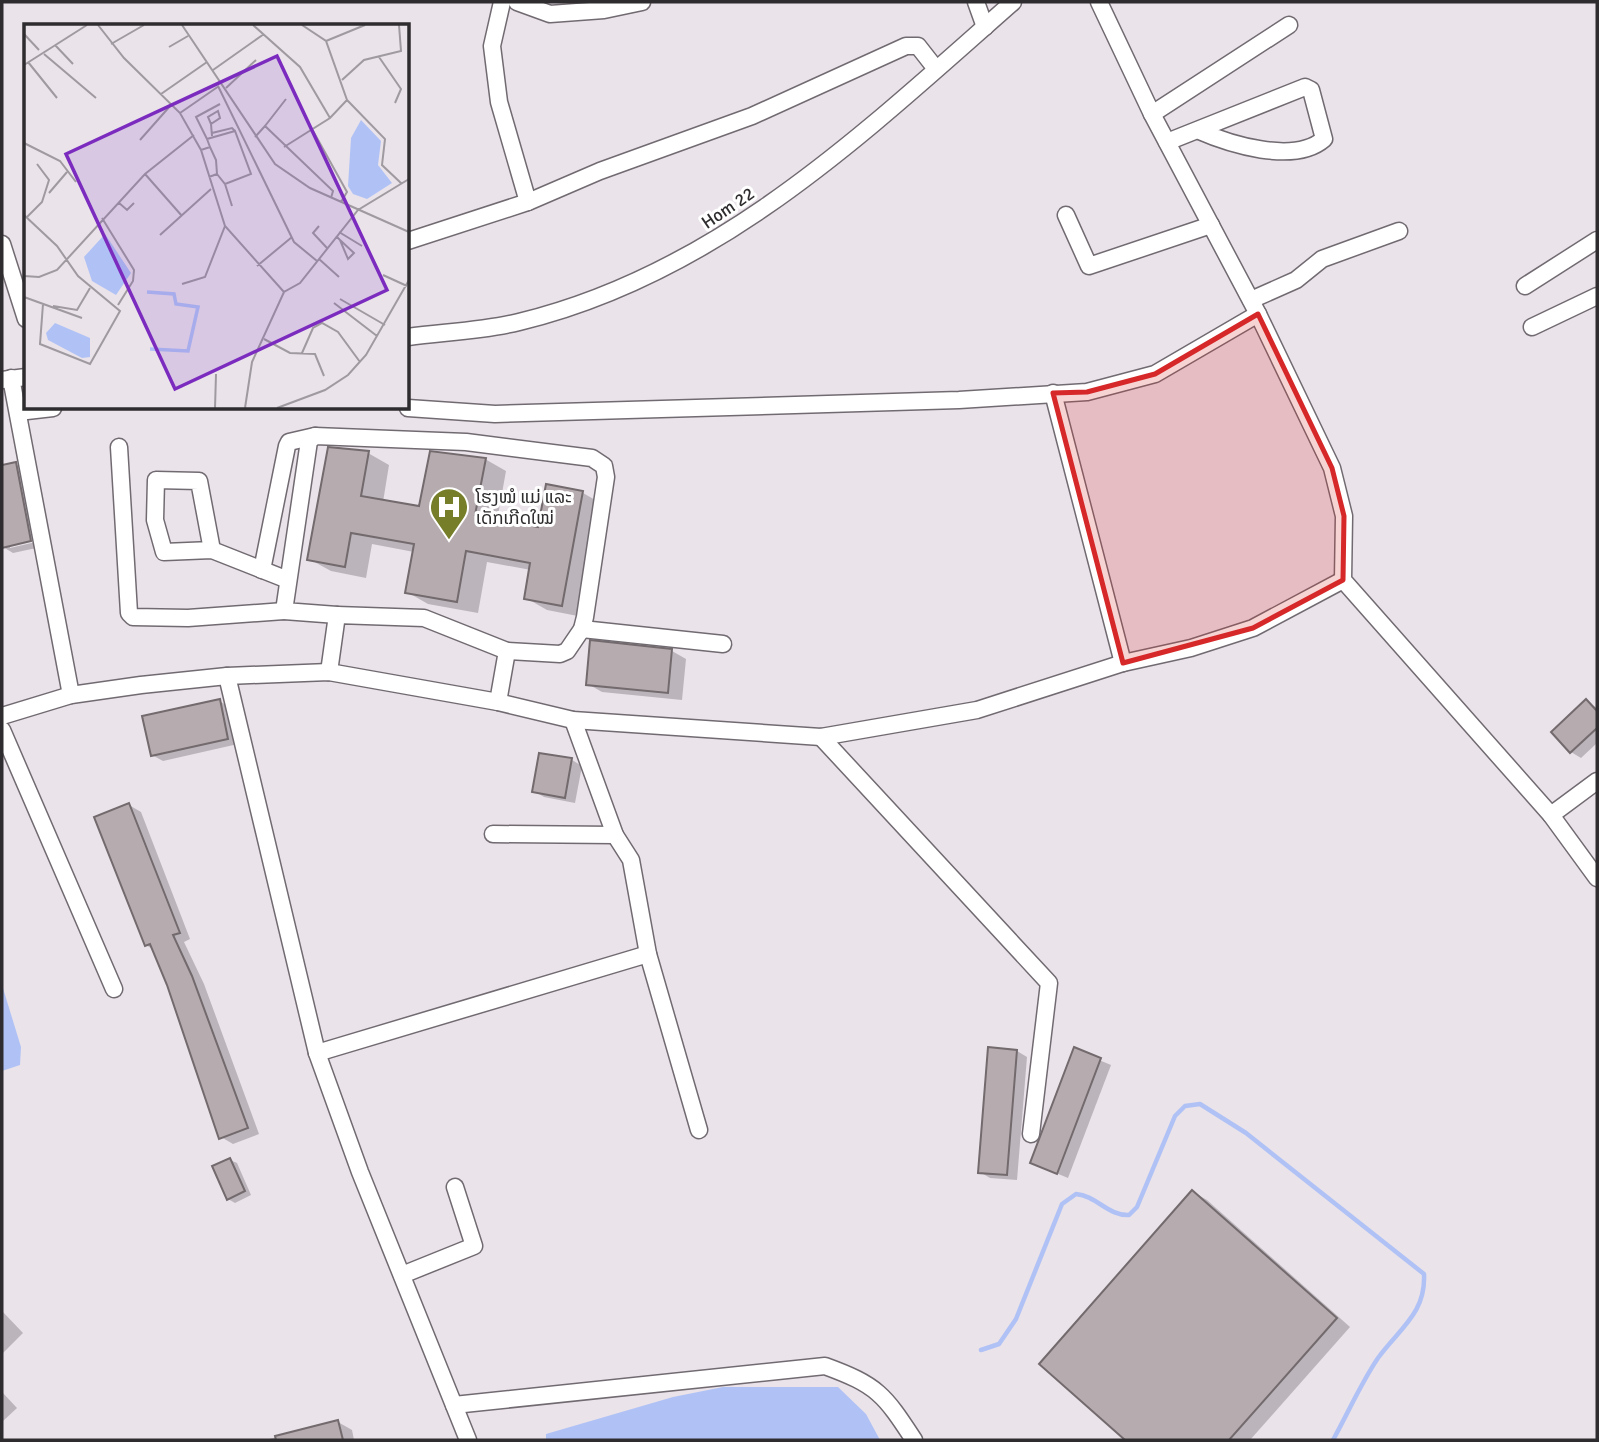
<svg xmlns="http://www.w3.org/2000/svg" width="1599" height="1442" font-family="Signika,'Noto Sans Lao',sans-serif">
<rect width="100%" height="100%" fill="#eae3ea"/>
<g fill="#b0c2f5">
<polygon points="2,985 21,1047 20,1065 2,1071"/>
<polygon points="723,1387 838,1387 866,1414 880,1440 546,1440 546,1434 673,1397"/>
</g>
<g fill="#0003">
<polygon points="368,453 389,465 383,502 421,509 485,459 506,471 497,521 539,529 547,486 583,493 604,505 583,617 547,610 526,598 531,570 487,562 478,613 428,604 407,592 414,552 372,544 366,578 331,571 309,559"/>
<polygon points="16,464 26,470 39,538 10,544 10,548 40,541 41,547 13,553 3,547 2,539 2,467"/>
<polygon points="592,642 672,651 686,659 682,700 602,692 588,684"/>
<polygon points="219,701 230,707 238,744 163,761 152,755"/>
<polygon points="1587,701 1597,708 1597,743 1581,758 1571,752"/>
<polygon points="572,760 582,766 575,803 544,797 534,791"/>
<polygon points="129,805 141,812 190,939 184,942 204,984 259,1134 233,1144 221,1137 169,984 154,950 146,945"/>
<polygon points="1075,1050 1111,1065 1068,1178 1032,1163"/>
<polygon points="1017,1051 1027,1057 1017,1180 990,1178 980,1172"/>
<polygon points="230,1160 237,1163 251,1195 235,1203 228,1199"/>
<polygon points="1193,1192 1207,1200 1350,1327 1250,1440 1127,1440 1041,1364"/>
<polygon points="2,1311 23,1333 2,1354"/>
<polygon points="2,1392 17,1408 2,1422"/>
<polygon points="338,1422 352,1430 354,1440 265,1440"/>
</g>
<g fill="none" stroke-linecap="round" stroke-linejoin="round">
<path stroke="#b0c2f5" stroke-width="4.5" d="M981 1350 999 1344 1016 1319 1062 1204 1076 1194C1097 1196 1108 1216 1129 1215L1137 1207 1175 1116 1185 1106 1200 1104 1246 1133 1424 1274C1426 1313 1400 1328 1378 1358 1361 1383 1348 1413 1333 1440"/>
</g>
<g fill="#b6acaf" stroke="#726a6d" stroke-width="2">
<polygon points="328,447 369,451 361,496 419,506 430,451 486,458 475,515 538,527 546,484 583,491 562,606 524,599 530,563 466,551 457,602 405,593 414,544 351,533 345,567 307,560"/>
<polygon points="16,462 31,541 2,548 2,465"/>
<polygon points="590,640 672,649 668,693 586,685"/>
<polygon points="220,699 228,739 151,756 142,716"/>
<polygon points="1586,699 1597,711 1597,728 1570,753 1551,732"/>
<polygon points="539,753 572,758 565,798 532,792"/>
<polygon points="129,803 180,933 173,935 192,976 248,1128 219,1139 167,985 150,944 145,946 94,817"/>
<polygon points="988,1047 1017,1050 1007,1175 978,1173"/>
<polygon points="1074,1047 1101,1058 1057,1174 1030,1163"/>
<polygon points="230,1158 245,1191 227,1200 212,1166"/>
<polygon points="1192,1190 1337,1318 1229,1440 1125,1440 1039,1364"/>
<polygon points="338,1420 343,1440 276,1440 275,1436"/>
</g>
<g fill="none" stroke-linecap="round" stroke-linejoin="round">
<defs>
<g id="minor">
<polyline points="502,2 492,46 499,102 528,202"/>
<polyline points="517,2 550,14 604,10 642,2"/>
<polyline points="976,2 985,27"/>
<polyline points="1099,2 1152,114 1258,314 1332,468 1344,516 1343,580 1551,815 1597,878"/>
<polyline points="1152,114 1289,25"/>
<path d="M1167 142 1305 87 1311 90 1324 139C1294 165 1229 144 1197 130"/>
<polyline points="1066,215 1089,266 1211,225"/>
<polyline points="408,241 528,202 600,171 752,116 906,46 918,46 936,69"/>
<polyline points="2,244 26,319"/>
<polyline points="1525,286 1597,240"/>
<polyline points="1251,300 1296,280 1322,259 1399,231"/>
<polyline points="1532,327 1597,296"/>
<path d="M408 337C444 332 483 331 519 322 718 274 864 133 1013 2"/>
<polyline points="11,378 71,695"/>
<polyline points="2,380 26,377"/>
<polyline points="1053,393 1123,663"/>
<polyline points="408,408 495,414 959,400 1087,392 1155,374 1258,314"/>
<polyline points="18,412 53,408"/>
<polyline points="119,447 129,613 133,617 188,618 284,611"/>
<polyline points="212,550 164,552 155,520 156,480 199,481 212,550 288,580"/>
<polyline points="262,570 287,446 289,442 315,436"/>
<polyline points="337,615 284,611 309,441 315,436 466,442 592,458 604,466 606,477 585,617 582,629 567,651 560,654 507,651"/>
<polyline points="582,629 723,644"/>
<polyline points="329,672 337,615 424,618 507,651 498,702"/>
<polyline points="227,676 317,1053 360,1172 468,1440"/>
<polyline points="2,716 71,695 141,685 227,676 329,672 498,702 573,720 821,737 977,710 1123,663 1191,648 1253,628 1343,580"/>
<polyline points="573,720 615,835 631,860 648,954 699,1130"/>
<polyline points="2,730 114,989"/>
<polyline points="821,737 1049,983 1031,1134"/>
<polyline points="1551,815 1597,781"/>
<polyline points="493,834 615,835"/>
<polyline points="317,1053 648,954"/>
<polyline points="402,1275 474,1246 455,1187"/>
<path d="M454 1405 825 1366C877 1385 884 1394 914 1440"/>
</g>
</defs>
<use href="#minor" stroke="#716b71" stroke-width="19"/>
<use href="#minor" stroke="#fff" stroke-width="16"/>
</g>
<path fill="#d62828" fill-opacity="0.2" stroke="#d62828" stroke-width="5" stroke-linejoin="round" d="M1258 314 1332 468 1344 516 1343 580 1253 628 1123 663 1053 393 1087 392 1155 374Z"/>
<defs>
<symbol id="hospital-pin" viewBox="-11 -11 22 30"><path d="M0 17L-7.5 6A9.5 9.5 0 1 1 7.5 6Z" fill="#777e29" stroke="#fff"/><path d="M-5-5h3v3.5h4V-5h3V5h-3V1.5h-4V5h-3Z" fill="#fff"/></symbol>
</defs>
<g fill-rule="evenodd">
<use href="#hospital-pin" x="427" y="485" width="44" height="60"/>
</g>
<g text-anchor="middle" stroke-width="6" stroke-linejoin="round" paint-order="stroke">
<g font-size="18" fill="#2e2c2e" stroke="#fff">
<text transform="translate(728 208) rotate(-34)" y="6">Hom 22</text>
</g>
<g font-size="18" fill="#2e2c2e" stroke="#fff" text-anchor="start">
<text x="476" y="503">ໂຮງໝໍ ແມ່ ແລະ<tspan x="476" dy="21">ເດັກເກີດໃໝ່</tspan></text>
</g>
</g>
<g transform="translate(24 24)">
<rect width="385" height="385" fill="#eae3ea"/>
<path d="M337 96 357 117 354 141 368 159 343 175 329 170 324 162 327 114ZM81 210 107 249 92 271 68 257 60 233ZM31 299 66 314V333L58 334 24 316 22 309Z" fill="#b0c2f5"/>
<path fill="none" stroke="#b0c2f5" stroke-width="3.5" d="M123 268 150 270 152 280 174 283 164 327 126 325"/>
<path fill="none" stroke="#9f9a9f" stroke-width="2" d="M74 1 100 34 156 89 177 126 201 202 260 268M158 1 251 140 286 164 385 208M229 1 276 43 306 94M0 10 15 26M302 17 341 1M87 20 120 1M31 21 49 40M145 23 164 12M20 30 72 74M355 33 377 65 371 79M4 38 33 74M0 41 63 1M189 46 240 10M318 56 340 36 377 27 375 1M194 62 270 218 293 237M202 64 232 36M137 70 183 38M323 76 361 115 358 141 378 160M156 89 195 62M187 100 184 93 194 87 196 94 187 100 188 112M241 102 262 75M288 105 323 168 317 178M188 109 208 104 211 107M231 113 241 102 309 167 307 174M183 115 172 93 196 80M116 116 147 81M0 119 36 137 52 158M186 123 183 115 211 107 227 150 201 160 193 150M260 123 306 94 323 76 302 17 278 1M177 126 186 123 192 136 193 150 185 153M121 150 158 192M201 160 208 182M25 169 43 148M94 178 103 186 110 179M0 191 33 222 54 252 96 287 66 340 16 320 19 280M2 194 18 178 25 156 13 140M78 194 110 246 109 257 94 281M295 202 289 209 303 224M315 208 338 222M136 211 187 165M312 212 316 216 330 229 324 235 316 216M295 235 315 253M233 242 268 213M359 251 383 262M0 252 15 253 33 246 121 150 170 111M158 260 181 253 201 202M0 273 58 294M316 275 361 301M310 279 353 312M29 282 53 286 66 264M240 315 266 329 291 330 300 352M278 329 289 304 298 299 314 308 336 338M191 384 192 350M221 384 228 338 260 268 276 259 334 186 385 155M253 384 301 366 324 351 342 331 385 256"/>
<path fill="#7b2cbf" fill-opacity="0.15" stroke="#7b2cbf" stroke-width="3.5" d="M253 32 363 266 151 365 42 130Z"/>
<rect width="385" height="385" fill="none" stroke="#2e2c2e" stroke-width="3.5"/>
</g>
<rect width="1599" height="1442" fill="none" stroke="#2e2c2e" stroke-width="7"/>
</svg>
